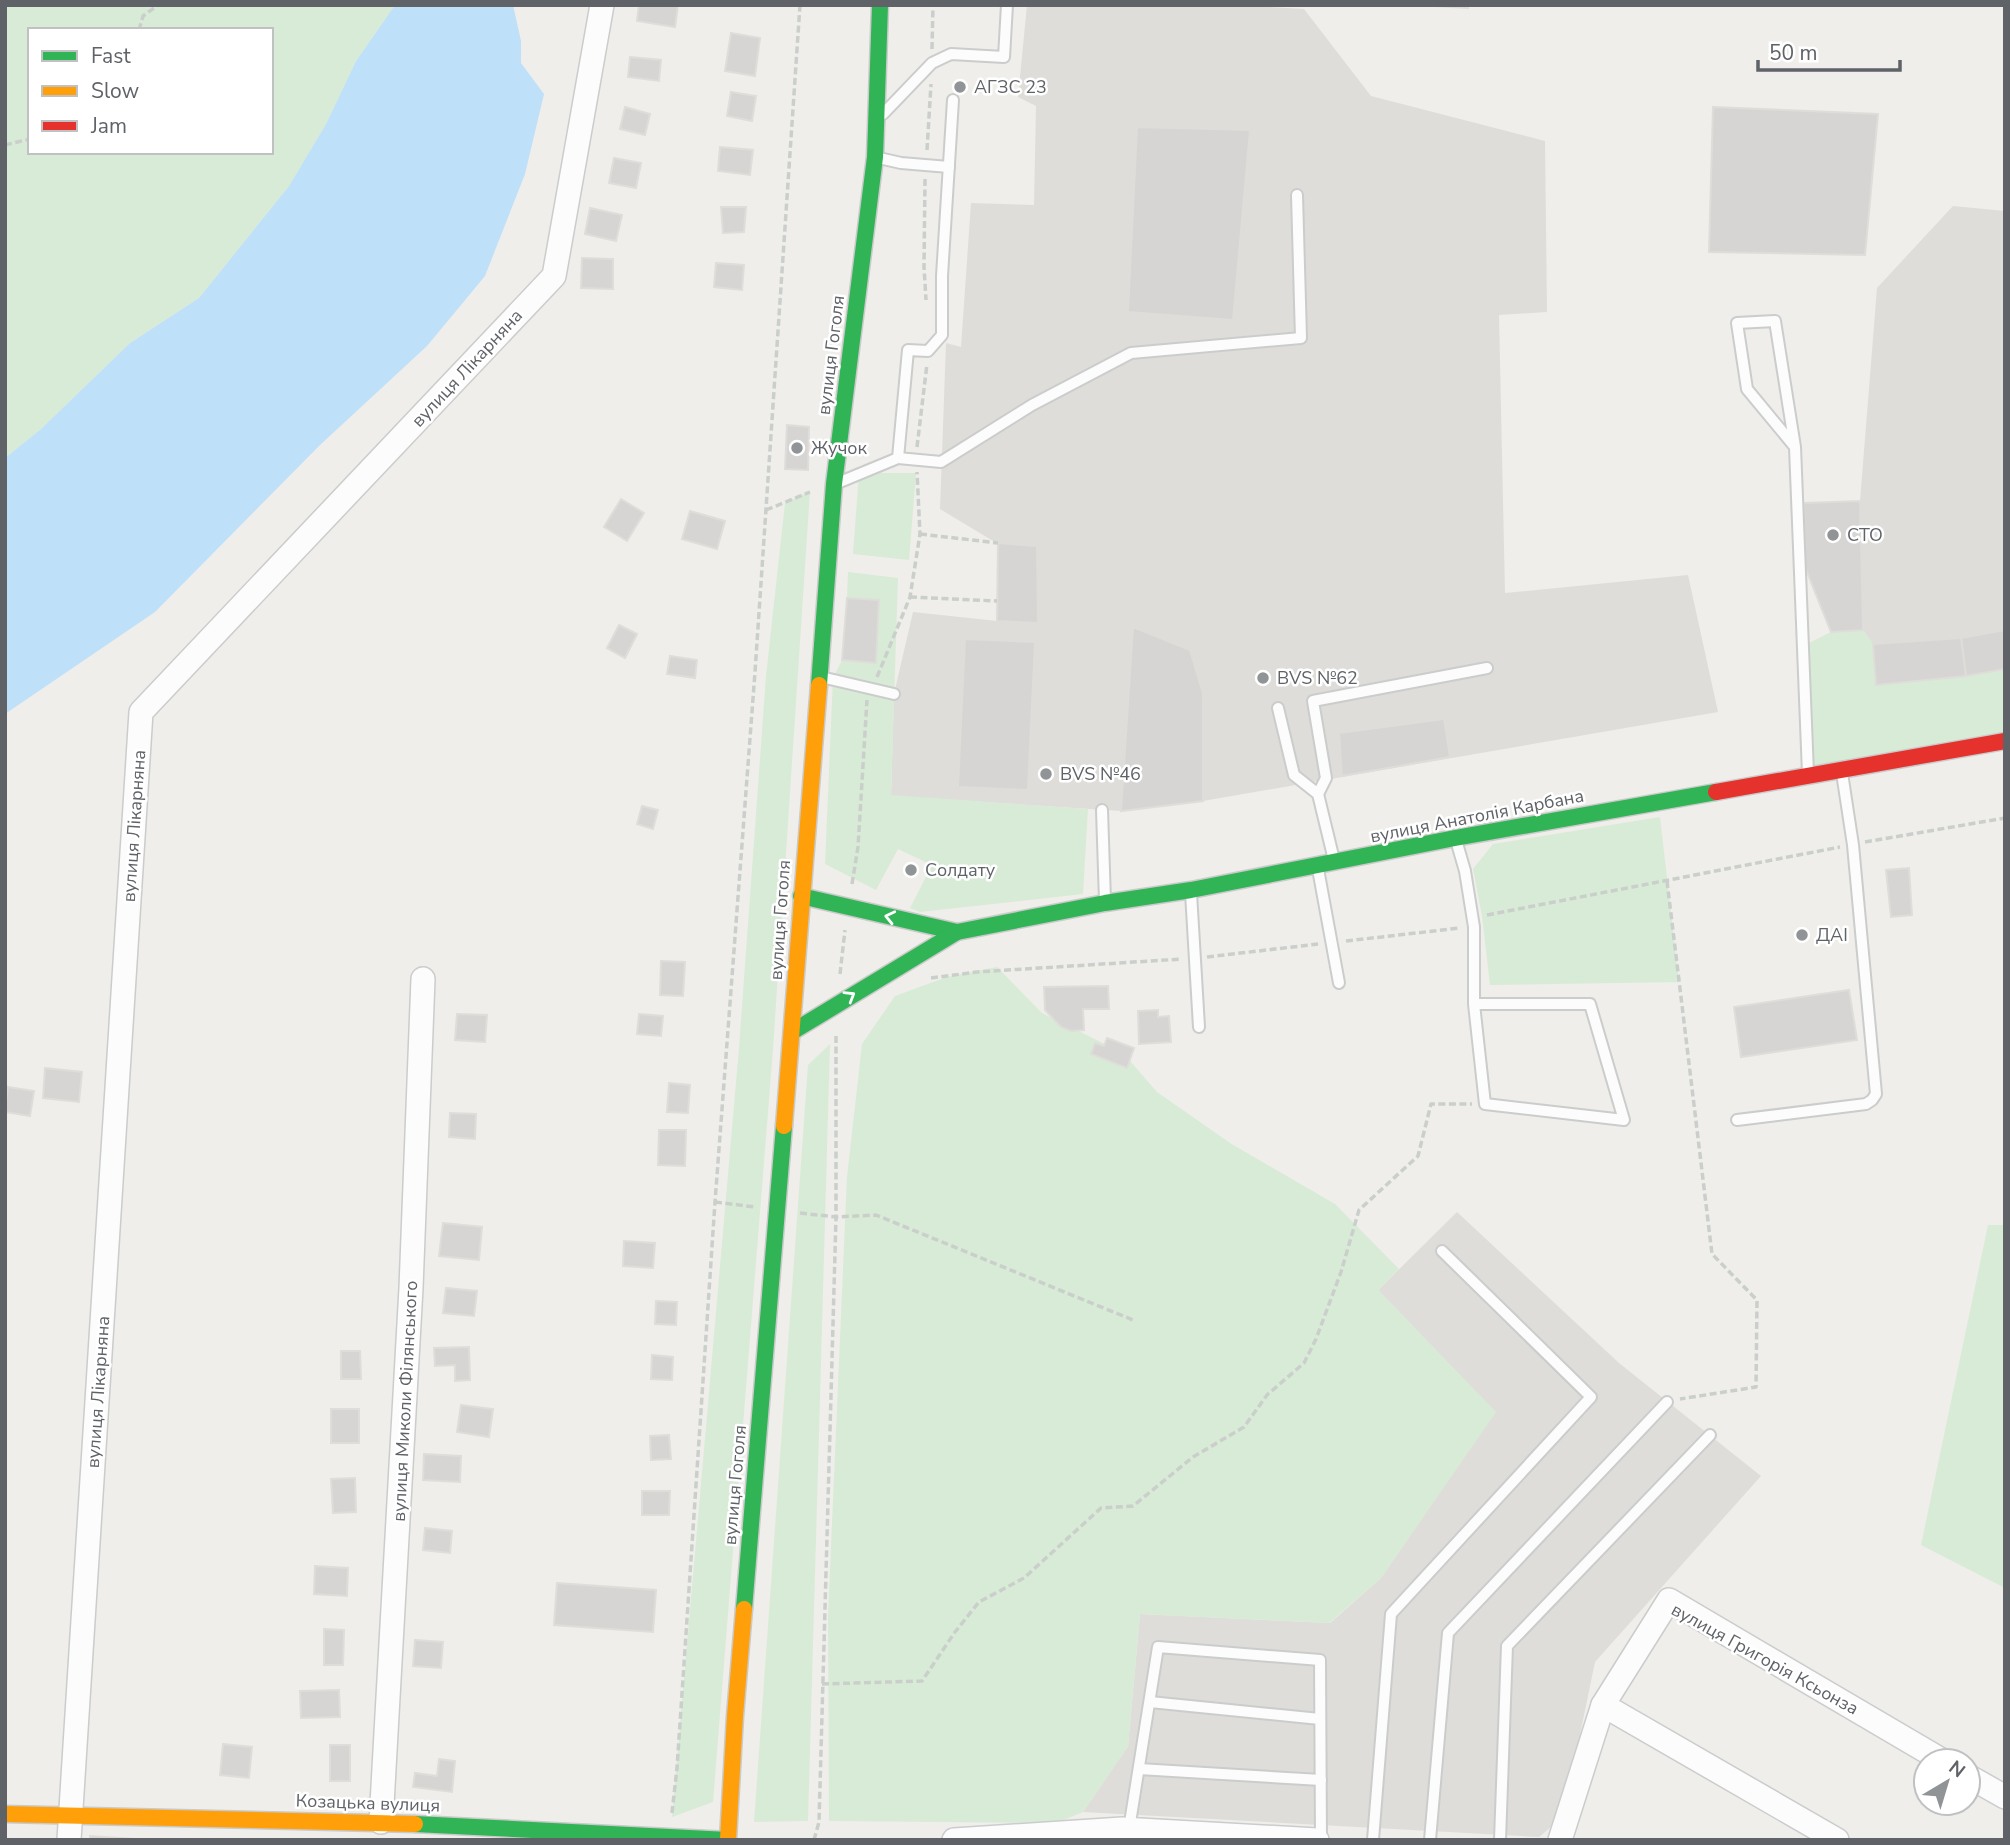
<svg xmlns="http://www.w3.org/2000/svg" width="2010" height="1845" font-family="'Nunito Sans',sans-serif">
<rect width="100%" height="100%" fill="#efeeea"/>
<g fill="#dfddda">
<polygon points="1027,5 1239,5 1304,9 1371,96 1545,141 1547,312 1499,315 1505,593 1688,575 1718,712 1203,801 1203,694 1121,811 891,796 894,694 913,612 997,621 998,544 940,509 946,343 961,347 971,203 1034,205 1036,106 1018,97"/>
<polygon points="1953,206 2005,211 2005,630 1961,638 1966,676 1876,685 1873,644 1863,630 1860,501 1877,288"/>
<polygon points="1457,1212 1619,1363 1761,1476 1595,1662 1563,1817 1539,1837 1083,1812 1128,1746 1140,1614 1330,1623 1381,1578 1495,1412 1378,1290"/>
</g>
<g fill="#d8ebd6" fill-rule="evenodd">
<path d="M5 5H395L356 61 326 124 289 186 199 298 130 343 41 429 5 458ZM30 30H271V152H30Z"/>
<polygon points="859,473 916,473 909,560 853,554"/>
<polygon points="810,491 773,1049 713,1802 672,1817 739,1048 766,676 785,503"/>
<polygon points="848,572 898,578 891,795 1088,809 1083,894 920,912 910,908 932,865 898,849 876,890 825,864 833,678 842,660 875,663 847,598"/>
<polygon points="1863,630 1873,644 1876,685 1966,676 2005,669 2005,741 1808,776 1803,646 1831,632"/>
<polygon points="1660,817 1679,982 1490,985 1482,916 1473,869 1493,844"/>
<polygon points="997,967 1042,1013 1123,1053 1157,1092 1230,1143 1335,1204 1399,1269 1378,1290 1496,1412 1381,1578 1329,1623 1140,1614 1128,1746 1083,1812 1056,1823 829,1821 828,1616 847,1177 862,1044 895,996 947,977"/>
<polygon points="830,1044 808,1821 754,1822 808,1065"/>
<polygon points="1988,1225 2005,1225 2005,1588 1921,1545"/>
</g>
<polygon fill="#bfe0f9" points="395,5 513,5 521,41 521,63 544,94 525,174 485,276 427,346 320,445 155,612 5,714 5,458 41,429 130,343 199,298 289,186 326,124 356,61"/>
<g fill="#d6d5d3" stroke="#deddd9" stroke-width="2">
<polygon points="639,5 678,5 675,27 637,21"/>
<polygon points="1418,5 1468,5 1468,8"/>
<polygon points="731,33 760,38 755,76 725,71"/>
<polygon points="630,57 661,60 659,81 628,77"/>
<polygon points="731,92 756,96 752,121 727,116"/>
<polygon points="625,107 650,114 645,135 620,129"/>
<polygon points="1713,107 1878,114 1865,255 1709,252"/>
<polygon points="1137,127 1250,130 1233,320 1128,312"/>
<polygon points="720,147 753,150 750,175 718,171"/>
<polygon points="614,158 641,163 636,188 609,183"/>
<polygon points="721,207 746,207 744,232 723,233"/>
<polygon points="590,208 622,215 616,241 585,234"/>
<polygon points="582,258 613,259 613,289 581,288"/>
<polygon points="716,263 744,265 742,290 714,287"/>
<polygon points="787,425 809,427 808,470 785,469"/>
<polygon points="621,499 644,513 627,541 604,527"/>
<polygon points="1860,501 1863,630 1831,632 1805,567 1804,503"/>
<polygon points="690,511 725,521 717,549 682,539"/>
<polygon points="998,543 1037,546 1038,623 997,621"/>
<polygon points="847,598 879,600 876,663 842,660"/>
<polygon points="619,625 637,634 625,658 607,648"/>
<polygon points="1133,627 1190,650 1203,694 1203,801 1121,811"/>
<polygon points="2005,630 2005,669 1966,676 1961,638"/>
<polygon points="1961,638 1966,676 1876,685 1873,644"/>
<polygon points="965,639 1035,642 1028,790 958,787"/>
<polygon points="670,656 697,660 695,678 667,674"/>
<polygon points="1444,719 1450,757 1342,776 1339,733"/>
<polygon points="642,806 658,810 653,829 637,824"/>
<polygon points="1909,868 1912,915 1891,917 1886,870"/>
<polygon points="661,961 685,962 683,996 660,995"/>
<polygon points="1108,986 1109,1009 1083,1009 1084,1030 1071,1031 1061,1027 1045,1010 1044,987"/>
<polygon points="1849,990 1857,1040 1741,1057 1734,1007"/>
<polygon points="1158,1010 1158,1017 1169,1016 1171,1042 1139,1044 1138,1011"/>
<polygon points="457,1014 487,1015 485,1042 455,1040"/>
<polygon points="639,1014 663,1016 661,1036 637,1034"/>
<polygon points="1107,1038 1134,1048 1127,1068 1091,1054 1095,1043 1104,1046"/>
<polygon points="45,1068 82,1072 79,1102 43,1098"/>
<polygon points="669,1083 690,1085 688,1113 667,1112"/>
<polygon points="8,1087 34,1091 30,1116 5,1112"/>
<polygon points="450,1113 476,1114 475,1139 449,1137"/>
<polygon points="659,1130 686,1130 685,1166 658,1165"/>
<polygon points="443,1223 482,1227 479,1260 439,1256"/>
<polygon points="624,1241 655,1243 653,1268 623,1266"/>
<polygon points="446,1288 477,1291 474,1316 443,1313"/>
<polygon points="656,1301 677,1302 676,1325 655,1324"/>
<polygon points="469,1347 470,1380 455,1381 455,1365 435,1366 434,1348"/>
<polygon points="341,1351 360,1351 361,1379 341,1379"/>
<polygon points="652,1355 673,1357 672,1380 651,1379"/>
<polygon points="461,1405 493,1409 489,1437 457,1432"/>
<rect x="331" y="1409" width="28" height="34"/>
<polygon points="669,1435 671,1459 651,1460 650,1436"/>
<polygon points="424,1454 461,1456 460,1482 423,1480"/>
<polygon points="355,1478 356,1512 333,1513 331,1479"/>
<polygon points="642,1491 670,1491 669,1515 642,1515"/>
<polygon points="425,1528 452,1531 450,1553 423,1550"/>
<polygon points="315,1566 348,1568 347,1596 314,1594"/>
<polygon points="557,1583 656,1590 653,1632 554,1625"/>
<polygon points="324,1629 344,1630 343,1665 324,1665"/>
<polygon points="415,1640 443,1642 441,1668 413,1666"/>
<polygon points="339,1690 340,1717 301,1718 300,1691"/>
<polygon points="223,1744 252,1747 249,1778 220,1775"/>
<rect x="330" y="1745" width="20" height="36"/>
<polygon points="439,1759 455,1761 452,1792 413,1787 415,1773 437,1776"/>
<polygon points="90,1836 149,1840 90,1840"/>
</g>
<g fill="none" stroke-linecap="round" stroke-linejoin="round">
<defs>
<g id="lane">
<polyline points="883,114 932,63 951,54 1004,57 1007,5"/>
<polyline points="879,158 901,163 949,167"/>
<polyline points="1795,447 1747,389 1737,323 1775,321 1795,447 1808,774"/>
<polyline points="898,458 941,462 1032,405 1131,353 1301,338 1297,195"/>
<polyline points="840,482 898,458 908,350 928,351 942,335 942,276 953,100"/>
<polyline points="821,677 894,694"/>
<polyline points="1278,708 1294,775 1318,794 1334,860"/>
<polyline points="1318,794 1326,778 1313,701 1487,668"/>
<polyline points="1102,810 1105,901"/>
<polyline points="1456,840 1465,871 1474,927 1474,1004 1485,1104 1624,1120 1590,1004 1474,1004"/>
<polyline points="1318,869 1339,983"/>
<polyline points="1191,893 1199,1027"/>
<polyline points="1737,1120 1866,1104 1872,1100 1876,1094 1853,845 1842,773"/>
<polyline points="1150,1702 1320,1719"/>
<polyline points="1139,1769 1321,1780"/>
<polyline points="1129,1829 1158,1647 1320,1660 1321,1840"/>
<polyline points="1373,1840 1391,1614 1591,1397 1442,1251"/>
<polyline points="1430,1840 1448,1633 1667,1402"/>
<polyline points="1500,1840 1507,1646 1710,1435"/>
</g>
<g id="street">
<polyline points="1603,1705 1837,1840"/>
<polyline points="1968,1776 2005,1797"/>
<polyline points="381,1822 411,1288 423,979"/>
<polyline points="69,1840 141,712 554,276 602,5"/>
<polyline points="954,1840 1122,1829 1317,1840"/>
<polyline points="1560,1840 1603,1705 1669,1600 1943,1761"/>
</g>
<g id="fast">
<polyline points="819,685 834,484 875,157 880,5"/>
<polyline points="801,896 957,932"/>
<polyline points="792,1032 957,932 1105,903 1191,890 1455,838 1716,792"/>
<polyline points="744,1609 784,1126"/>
<polyline points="415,1824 728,1840"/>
</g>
<g id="slow">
<polyline points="784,1126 819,685"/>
<polyline points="5,1814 415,1824"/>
<polyline points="728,1840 735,1716 744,1609"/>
</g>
<polyline id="jam" points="1716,792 2005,741"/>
</defs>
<use href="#lane" stroke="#cbcccc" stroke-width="14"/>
<use href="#street" stroke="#cbcccc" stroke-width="26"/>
<use href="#fast" stroke="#cacacb" stroke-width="19"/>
<use href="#slow" stroke="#cacacb" stroke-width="19"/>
<use href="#jam" stroke="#cacacb" stroke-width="19"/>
<g stroke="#cacfcc" stroke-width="3.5" stroke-dasharray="7 3.5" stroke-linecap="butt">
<polyline points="139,30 143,16 158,5"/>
<polyline points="932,49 933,5"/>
<polyline points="5,145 30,139"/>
<polyline points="927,150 931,84"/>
<polyline points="925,179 924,267 926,300"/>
<polyline points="917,447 927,364"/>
<polyline points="766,510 810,492"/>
<polyline points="920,534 998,543"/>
<polyline points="910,597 997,601"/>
<polyline points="877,677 910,597 920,534 917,472"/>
<polyline points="1865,842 2005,818"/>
<polyline points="1667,881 1712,1254 1757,1300 1756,1387 1680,1399"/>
<polyline points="852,884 858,847 867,700"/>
<polyline points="1487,915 1840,847"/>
<polyline points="1346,941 1460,928"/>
<polyline points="1207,957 1318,944"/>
<polyline points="840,974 845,930"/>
<polyline points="931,978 977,972 1182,959"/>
<polyline points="715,1202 755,1207"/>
<polyline points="800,1213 836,1217 876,1215 1133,1320"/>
<polyline points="822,1684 922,1681 955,1632 979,1602 1024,1578 1101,1508 1133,1506 1193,1457 1244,1427 1267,1395 1304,1363 1316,1339 1341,1272 1359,1210 1418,1156 1431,1104 1472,1104"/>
<polyline points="672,1813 677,1768 715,1202 755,672 800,5"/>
<polyline points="814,1840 819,1822 836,1217 836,1034"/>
</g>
<use href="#lane" stroke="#fdfcfc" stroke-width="10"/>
<use href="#street" stroke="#fdfcfc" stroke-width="23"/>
<use href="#fast" stroke="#30b455" stroke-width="16"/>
<use href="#slow" stroke="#ff9f0a" stroke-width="16"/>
<use href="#jam" stroke="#e5322d" stroke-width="16"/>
</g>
<defs><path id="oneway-chevron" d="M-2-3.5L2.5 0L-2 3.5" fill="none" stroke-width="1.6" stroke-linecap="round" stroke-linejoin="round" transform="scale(1.75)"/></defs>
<g stroke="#fff">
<use href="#oneway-chevron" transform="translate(890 917) rotate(-167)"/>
<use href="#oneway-chevron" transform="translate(850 996) rotate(-31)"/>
</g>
<g fill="#919496" stroke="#fff" stroke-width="2.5">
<circle cx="960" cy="87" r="7"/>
<circle cx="797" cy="448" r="7"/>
<circle cx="1833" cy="535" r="7"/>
<circle cx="1263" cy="678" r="7"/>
<circle cx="1046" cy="774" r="7"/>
<circle cx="911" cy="870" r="7"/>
<circle cx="1802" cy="935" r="7"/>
</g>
<g text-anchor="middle" stroke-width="5" stroke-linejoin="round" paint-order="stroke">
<g font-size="18" fill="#5f6368" stroke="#fff" text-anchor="start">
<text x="974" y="93">АГЗС 23</text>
<text x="811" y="454">Жучок</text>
<text x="1847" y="541">СТО</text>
<text x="1277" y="684">BVS №62</text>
<text x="1060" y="780">BVS №46</text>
<text x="925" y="876">Солдату</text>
<text x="1816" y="941">ДАІ</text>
</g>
<g font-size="18" fill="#5f6368" stroke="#fff">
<text transform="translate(831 355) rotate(-83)" y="6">вулиця Гоголя</text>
<text transform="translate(467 368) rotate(-47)" y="6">вулиця Лікарняна</text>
<text transform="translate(1477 816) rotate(-11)" y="6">вулиця Анатолія Карбана</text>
<text transform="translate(134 826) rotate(-86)" y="6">вулиця Лікарняна</text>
<text transform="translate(780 920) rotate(-86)" y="6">вулиця Гоголя</text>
<text transform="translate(98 1392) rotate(-86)" y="6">вулиця Лікарняна</text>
<text transform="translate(405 1401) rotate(-87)" y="6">вулиця Миколи Філянського</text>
<text transform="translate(735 1485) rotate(-85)" y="6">вулиця Гоголя</text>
<text transform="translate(1765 1659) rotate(29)" y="6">вулиця Григорія Ксьонза</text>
<text transform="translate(368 1803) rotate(2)" y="6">Козацька вулиця</text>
</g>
</g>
<rect width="2010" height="1845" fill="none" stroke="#5f6368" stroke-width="14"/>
<rect x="28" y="28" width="245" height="126" fill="#ffffff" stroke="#bfc1c3" stroke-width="2"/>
<rect x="42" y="51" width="35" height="10" fill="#30b455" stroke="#bfc1c3" stroke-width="2"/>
<text x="91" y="63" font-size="21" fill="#5f6368">Fast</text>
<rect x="42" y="86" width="35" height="10" fill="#ff9f0a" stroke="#bfc1c3" stroke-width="2"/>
<text x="91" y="98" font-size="21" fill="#5f6368">Slow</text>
<rect x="42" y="121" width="35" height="10" fill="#e5322d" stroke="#bfc1c3" stroke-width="2"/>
<text x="91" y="133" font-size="21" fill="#5f6368">Jam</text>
<g transform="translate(1947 1782) rotate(38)"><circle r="33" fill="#ffffff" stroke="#bfc1c3" stroke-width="2"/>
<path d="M0-5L12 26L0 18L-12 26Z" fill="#919496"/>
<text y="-10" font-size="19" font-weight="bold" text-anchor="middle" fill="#5f6368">N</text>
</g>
<path d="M1758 60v10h142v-10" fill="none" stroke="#5f6368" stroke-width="3.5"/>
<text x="1769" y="60" font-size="21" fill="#5f6368" stroke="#ffffff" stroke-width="5" paint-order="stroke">50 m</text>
</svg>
